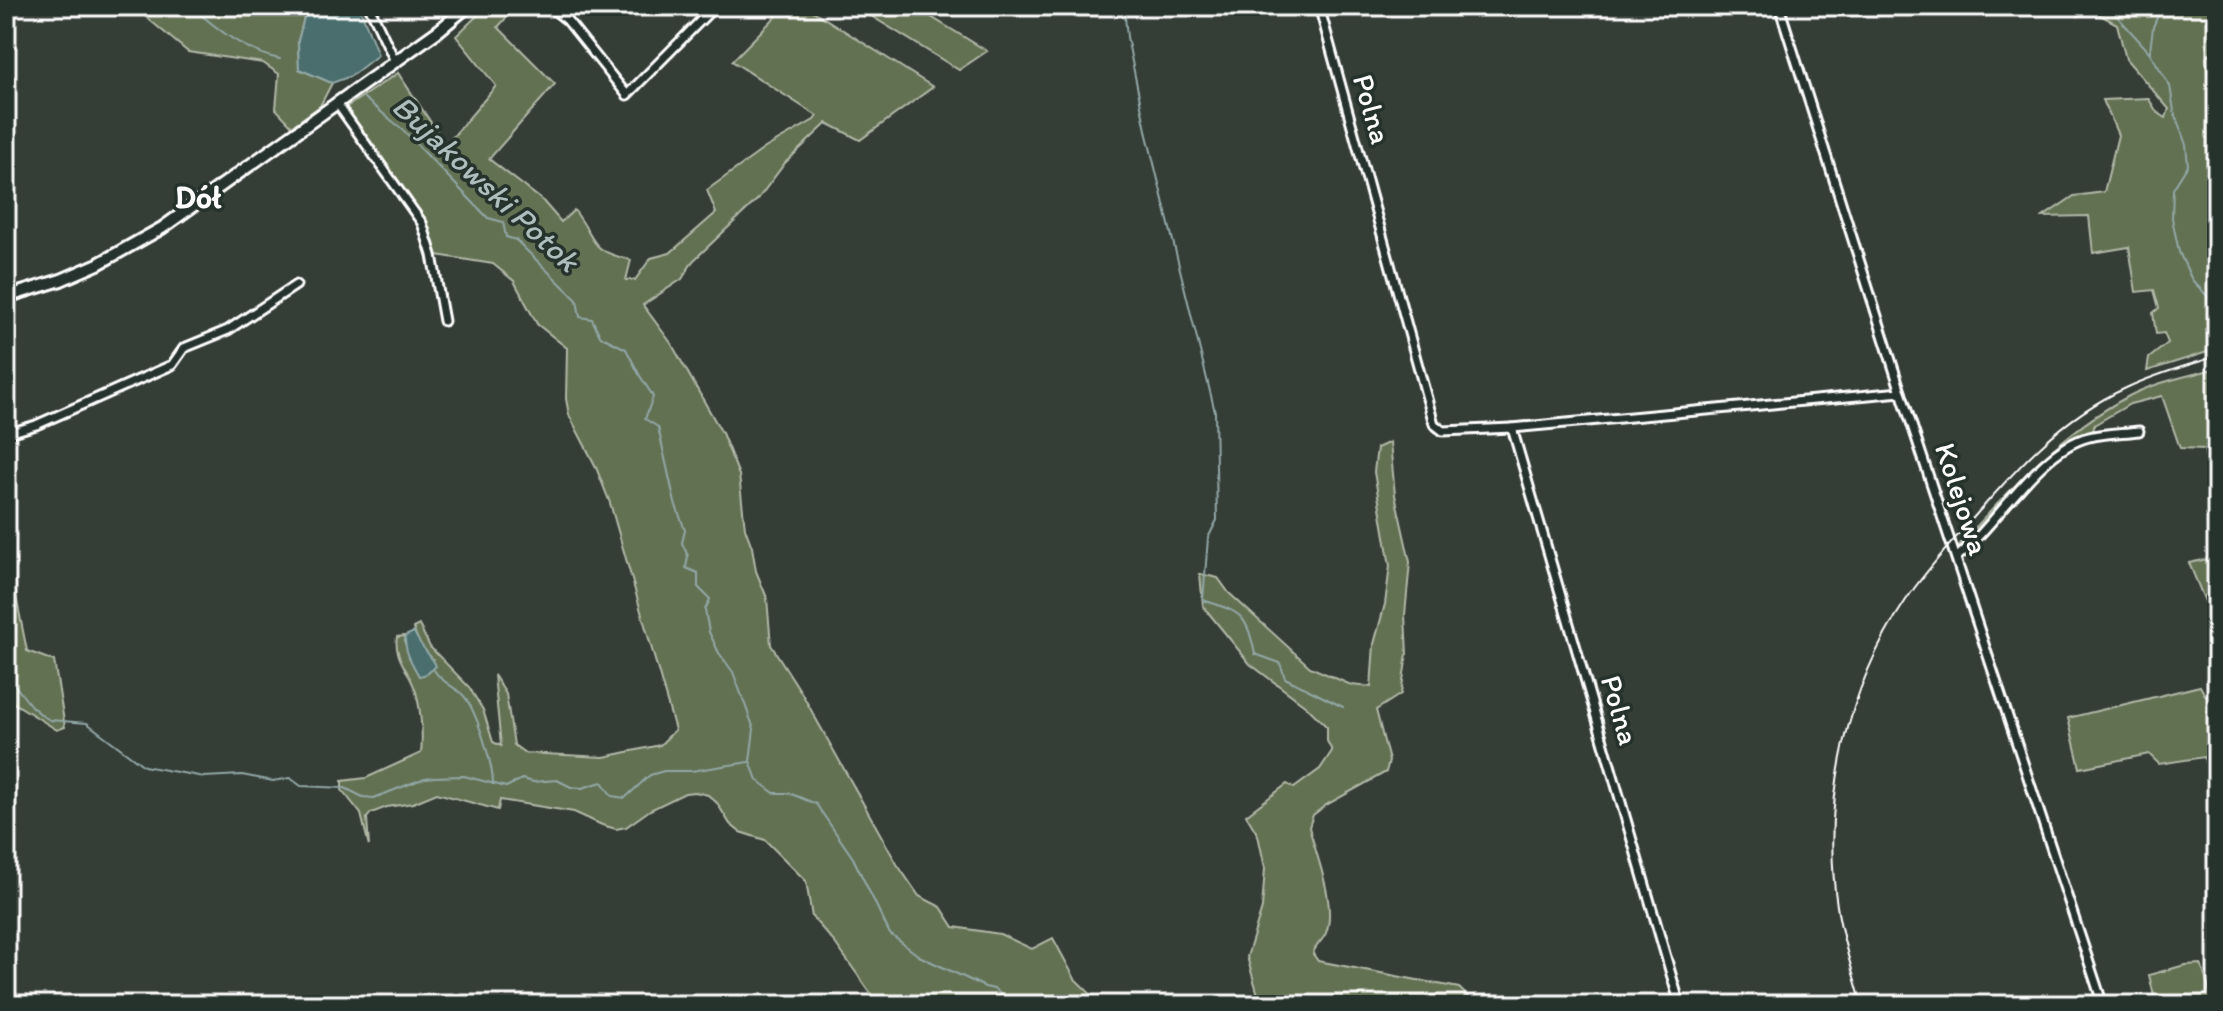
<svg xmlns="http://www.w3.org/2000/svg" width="2223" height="1011" font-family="Itim,sans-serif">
<rect width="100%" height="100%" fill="#353d37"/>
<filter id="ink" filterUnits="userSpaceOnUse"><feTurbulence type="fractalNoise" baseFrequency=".0125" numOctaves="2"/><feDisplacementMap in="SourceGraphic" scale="16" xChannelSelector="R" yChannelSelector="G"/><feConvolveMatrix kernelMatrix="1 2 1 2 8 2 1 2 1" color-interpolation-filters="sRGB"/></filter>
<g filter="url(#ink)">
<g fill="#637152" stroke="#b1b8a8" stroke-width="2">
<polygon points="138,6 307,6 298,41 299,69 332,83 320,106 292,126 276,109 279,74 263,63 188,52 140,12"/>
<path d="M487 6H517L498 27 555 84 489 159 542 200 561 222 574 210C598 240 586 250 631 260L626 280H635L651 258 670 253 716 213 707 190 765 148 814 120 817 116 732 61 786 6H805L933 87 860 140 827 123 785 163 758 199 693 261 682 279 643 305 671 343 722 433 739 475 745 528 752 547 756 571 767 598 771 645 801 692 897 864 919 896 941 907 954 927 1000 934 1032 949 1053 938 1075 979 1102 1005H879L835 943 812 917 806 881 765 840 740 832 730 824 717 803 708 795 695 792 685 793 650 810 626 827 616 829 602 825 574 812 500 800 498 810 437 793 413 803 387 807 371 813 367 818 369 846 361 814 342 790V781L366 778 421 753C423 736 421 713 417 696 413 675 393 659 397 637L405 636V644L434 660C423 651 418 641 413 628L419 625 430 647 469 687 483 710 493 742 501 746 494 675 506 694 514 745 525 753 604 757 660 745 675 730 610 503 595 465 569 415 566 399 567 348 537 324 514 281 493 264 437 255 416 206 345 108 398 73 446 145 496 86 456 36Z"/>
<polygon points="855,6 913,6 987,51 959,70"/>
<polygon points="2074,6 2217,6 2217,44 2206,58 2209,76 2217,83 2217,349 2147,371 2149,358 2168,343 2164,333 2156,334 2153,313 2159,308 2154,290 2136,292 2129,247 2093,253 2089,216 2043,217 2074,196 2104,192 2118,135 2103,100 2148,98 2157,112 2166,118 2169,109 2126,59 2117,24 2089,9 2078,16"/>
<path d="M2217 368V502L2204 449 2180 448 2162 396 2130 404 2094 425 2093 433 2041 468 1957 557 1955 550C2007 493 2059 433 2129 396 2155 382 2189 376 2217 368Z"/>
<path d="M1390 442 1395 495 1410 562 1405 615 1407 654 1401 694 1376 710 1389 761 1386 772 1326 805 1313 815 1309 827C1316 855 1337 905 1326 933 1323 941 1315 945 1313 954L1318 961 1459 988 1475 1003 1261 1005 1247 957 1262 908 1265 868 1258 835 1246 815 1287 784 1294 788 1320 769 1332 751 1327 741V727L1306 706 1250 664 1203 606 1200 574 1218 578 1229 593 1310 667 1351 685 1371 687 1374 644 1385 604 1390 566 1374 472 1377 448Z"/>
<polygon points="8,556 27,651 54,661 65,727 57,730 6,698"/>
<polygon points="2217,557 2217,615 2211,616 2189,563"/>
<polygon points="2200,686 2205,695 2217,699 2217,761 2206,764 2204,757 2159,764 2149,754 2080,768 2068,718"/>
<polygon points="2201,964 2214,1005 2121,1005 2154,996 2149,975 2185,965"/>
</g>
<g fill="#4a6e6d" stroke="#92a8a7" stroke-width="2">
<polygon points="307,6 359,6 378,55 351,76 332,83 299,69 298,41"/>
<path d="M414 632C420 647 432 656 436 666L427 674 419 676C411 662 405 653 405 636Z"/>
</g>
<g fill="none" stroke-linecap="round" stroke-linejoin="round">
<g stroke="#92a8a7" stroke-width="2">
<path d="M191 6C218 30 244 51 280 59"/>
<path d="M1124 6 1127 37 1147 135 1215 412 1217 520 1208 538 1203 600C1242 613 1246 613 1255 654L1280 663 1285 678 1343 707"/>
<polyline points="2108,6 2150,53 2170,86 2174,111 2186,145 2188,165 2173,189 2172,218 2179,252 2192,280 2210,299"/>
<polyline points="2150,51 2153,27 2162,6"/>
<polyline points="364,98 402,129 488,218 503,222 506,237 516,240 577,300 580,317 592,319 600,336 626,349 640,376 651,393 653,397 645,419 658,427 675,503 685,530 682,543 688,556 686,568 698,573 698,587 710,599 705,610 709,632 719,653 733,672 754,729 750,761 757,780 774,793 789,793 816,804 853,858 890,934 919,956 985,987 994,989 1015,1005"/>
<polyline points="6,655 11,637"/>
<path d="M434 670C441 682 452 685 462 694 476 707 493 765 493 784"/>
<polyline points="6,674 31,706 43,716 50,720 87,723 144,766 204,777 242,775 273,781 290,778 301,786 345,788 363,797 374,798 425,778 434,777 464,776 506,787 522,779 533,782 557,780 571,787 582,788 602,782 612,796 625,798 650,775 664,771 691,771 749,762"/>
<polyline points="991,1005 1000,994"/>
</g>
<defs>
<g id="minor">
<polyline points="369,6 395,61"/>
<polyline points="549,6 567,20 627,95 715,6"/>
<polyline points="1319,6 1434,424 1443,431 1512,428 1680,1005"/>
<polyline points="1779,6 1901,392 2103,1005"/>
<polyline points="336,102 422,223 432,255 444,321"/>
<polyline points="1512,428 1901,392"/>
<polyline points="6,434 36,425 172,365 184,348 228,330 296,285"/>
<path d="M1957 557C1996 526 2039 449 2089 437 2105 433 2123 433 2139 431"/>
</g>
<polyline id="secondary" points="6,297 61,280 98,264 162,228 438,31 468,6"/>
</defs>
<use href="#minor" stroke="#fff" stroke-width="13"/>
<use href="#secondary" stroke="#fff" stroke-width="16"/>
<use href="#minor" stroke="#26332d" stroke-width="7"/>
<use href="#secondary" stroke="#26332d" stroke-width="10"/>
<path stroke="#fff" stroke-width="2" d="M1862 1005C1853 972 1842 940 1837 906 1821 800 1847 688 1906 600 1924 573 1946 549 1967 525 2014 471 2059 418 2126 388 2155 374 2186 366 2217 356"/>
</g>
</g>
<g text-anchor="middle" stroke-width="7" stroke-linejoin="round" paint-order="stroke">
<g font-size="30" fill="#fff" stroke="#26332d">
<text transform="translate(1372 109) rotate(74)" y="10">Polna</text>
<text transform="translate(1962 499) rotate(72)" y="10">Kolejowa</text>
<text transform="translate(1620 710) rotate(74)" y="10">Polna</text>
</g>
<g font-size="32" font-style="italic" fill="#aebebd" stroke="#26332d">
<text transform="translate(486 183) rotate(43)" y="11">Bujakowski Potok</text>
</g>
<g font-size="32" font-weight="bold" fill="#fff" stroke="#26332d">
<text x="198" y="208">Dół</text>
</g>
</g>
<rect width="2223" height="1011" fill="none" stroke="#26332d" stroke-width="32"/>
<rect x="16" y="16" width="2191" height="979" fill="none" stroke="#fff" stroke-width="3" filter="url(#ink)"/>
</svg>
